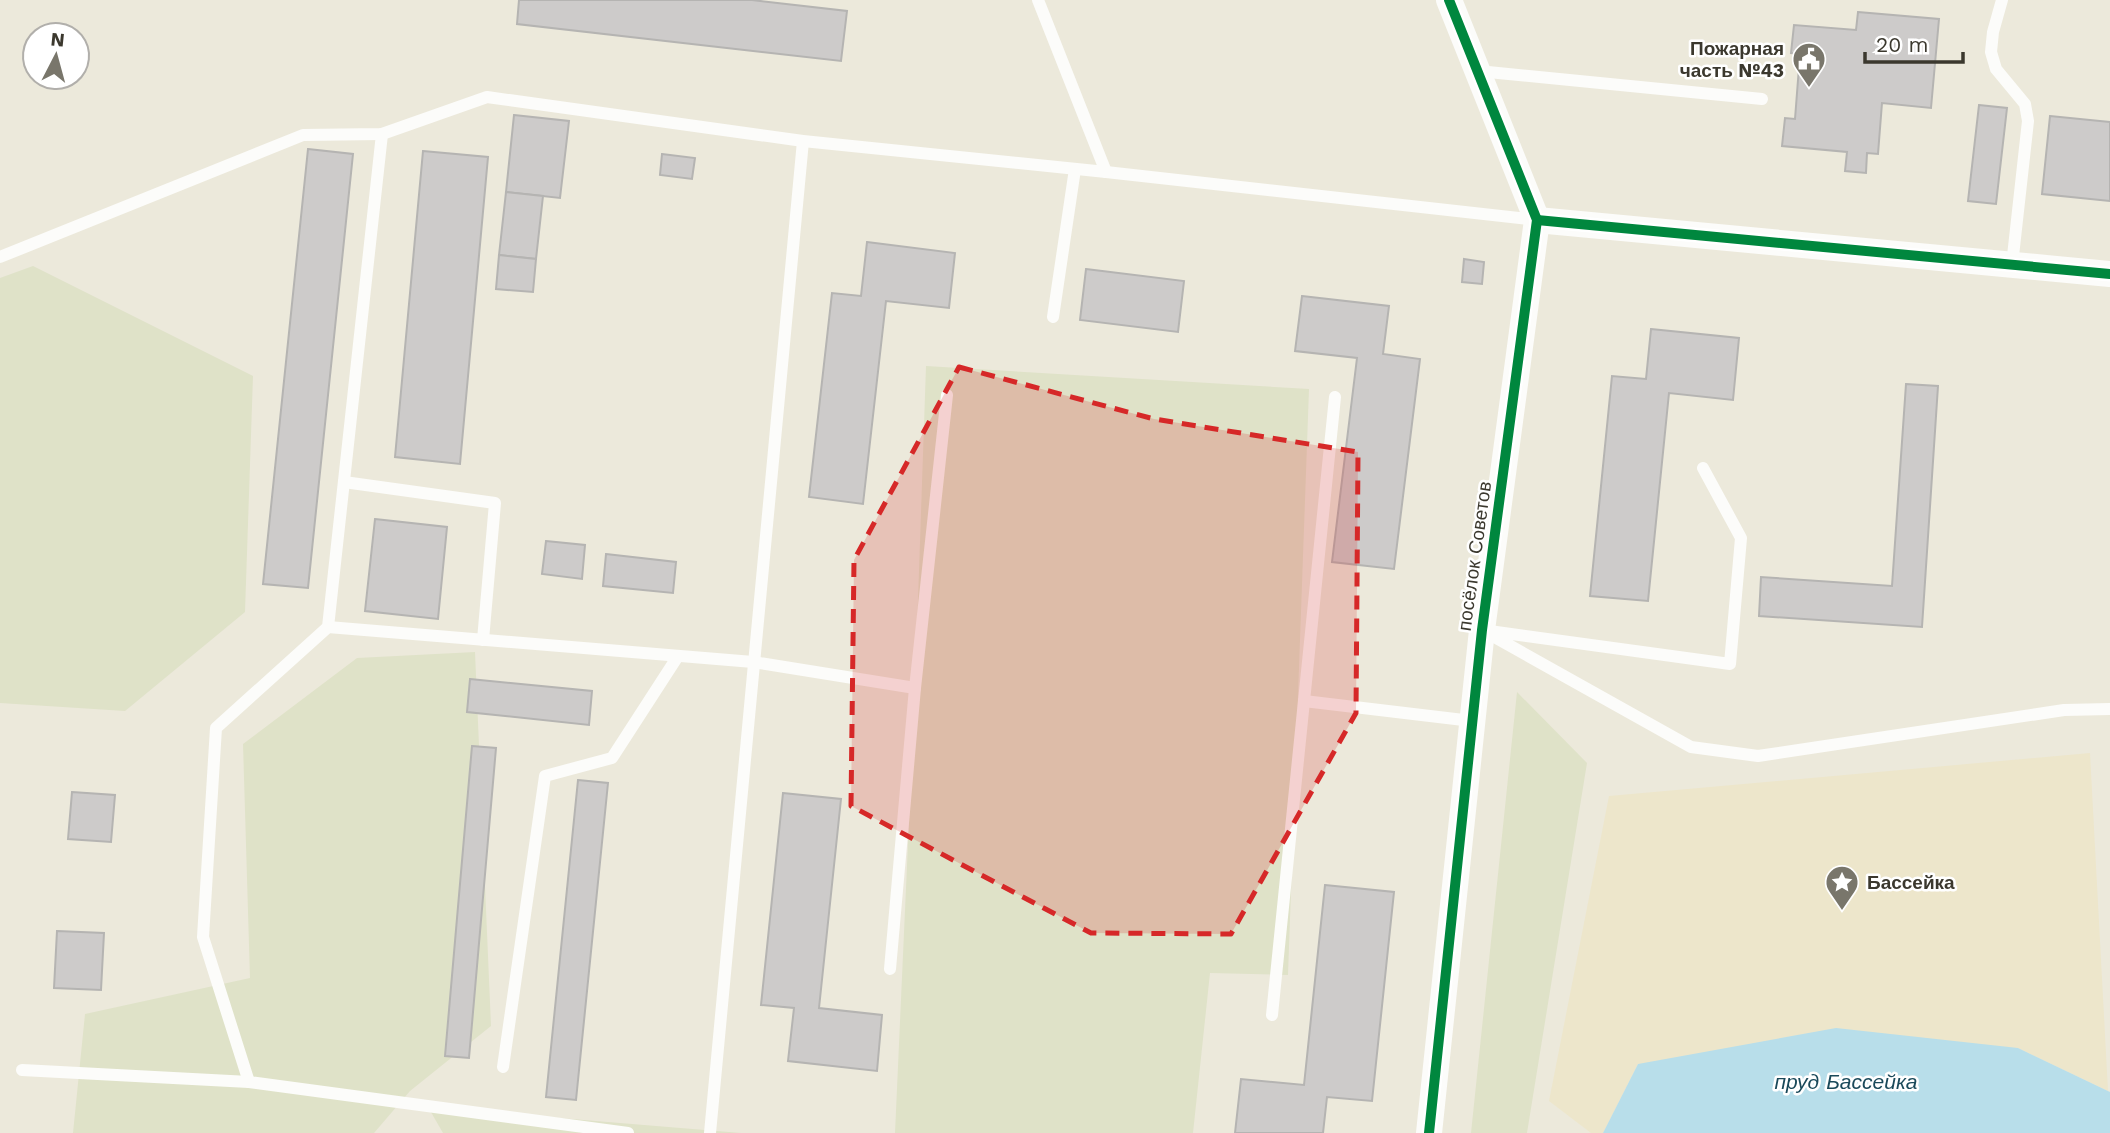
<svg xmlns="http://www.w3.org/2000/svg" width="2110" height="1133" font-family="'Work Sans',sans-serif">
<rect width="100%" height="100%" fill="#ece9db"/>
<g fill="#dfe2c8">
<polygon points="33,266 253,376 245,612 125,711 0,703 0,278"/>
<polygon points="926,366 1309,389 1288,975 1210,973 1193,1133 895,1133 915,688"/>
<polygon points="475,652 491,1026 410,1091 374,1133 73,1133 85,1014 250,978 243,744 357,658"/>
<polygon points="1517,692 1587,763 1527,1133 1471,1133"/>
<polygon points="428,1107 741,1133 443,1133"/>
</g>
<polygon fill="#ede6cb" points="2090,753 2108,1091 2018,1048 1638,1064 1603,1133 1591,1133 1549,1101 1609,796"/>
<polygon fill="#b8deea" points="1836,1028 2018,1048 2110,1092 2110,1133 1603,1133 1638,1064"/>
<g fill="#cdcbca" stroke="#b5b4b2" stroke-width="2">
<polygon points="519,0 752,0 847,11 841,61 517,24"/>
<polygon points="1858,12 1939,19 1931,108 1882,103 1878,154 1867,153 1866,173 1845,171 1847,152 1782,146 1785,118 1795,119 1800,54 1791,53 1794,25 1856,30"/>
<polygon points="1979,105 2007,108 1996,204 1968,201"/>
<polygon points="514,115 569,121 560,198 506,192"/>
<polygon points="2050,116 2110,122 2110,201 2042,194"/>
<polygon points="308,149 353,154 308,588 263,584"/>
<polygon points="423,151 488,157 460,464 395,457"/>
<polygon points="662,154 695,158 692,179 660,175"/>
<polygon points="506,192 543,196 536,259 499,255"/>
<polygon points="867,242 955,253 949,308 886,301 863,504 809,497 832,293 861,296"/>
<polygon points="499,255 536,259 533,292 496,289"/>
<polygon points="1464,259 1484,262 1482,284 1462,282"/>
<polygon points="1086,269 1184,281 1178,332 1080,320"/>
<polygon points="1302,296 1389,306 1383,354 1420,359 1394,569 1332,562 1357,358 1295,351"/>
<polygon points="1651,329 1739,338 1733,400 1669,393 1648,601 1590,596 1612,376 1646,379"/>
<polygon points="1906,384 1938,386 1922,627 1759,616 1761,577 1892,586"/>
<polygon points="375,519 447,527 438,619 365,611"/>
<polygon points="546,541 585,545 582,579 542,574"/>
<polygon points="606,554 676,562 673,593 603,586"/>
<polygon points="470,679 592,691 589,725 467,712"/>
<polygon points="472,746 496,748 469,1058 445,1056"/>
<polygon points="578,780 608,783 576,1100 546,1097"/>
<polygon points="72,792 115,795 111,842 68,839"/>
<polygon points="783,793 841,799 819,1008 882,1015 877,1071 788,1061 794,1008 761,1005"/>
<polygon points="1325,885 1394,892 1372,1101 1327,1097 1323,1133 1235,1133 1241,1079 1304,1085"/>
<polygon points="57,931 104,933 101,990 54,988"/>
</g>
<g fill="none" stroke-linecap="round" stroke-linejoin="round">
<g stroke="#fcfcfa" stroke-width="12">
<polyline points="1038,0 1106,172"/>
<polyline points="2002,0 1993,32 1991,52 1996,69 2025,104 2028,121 2012,265"/>
<polyline points="1478,71 1762,99"/>
<polyline points="0,257 303,135 382,134 487,97 803,141 1106,172 1537,220"/>
<polyline points="1053,317 1075,169"/>
<polyline points="1703,468 1741,538 1730,664 1482,630 1691,747 1758,756 2064,710 2110,709"/>
<polyline points="344,482 495,503 483,640"/>
<polyline points="328,627 753,662 915,688"/>
<polyline points="1304,701 1472,721"/>
<polyline points="890,969 915,688 947,395"/>
<polyline points="1272,1015 1335,397"/>
<polyline points="503,1067 545,776 612,758 678,656"/>
<polyline points="22,1070 249,1082 628,1133"/>
<polyline points="249,1082 203,937 216,728 328,627 382,134"/>
<polyline points="710,1133 803,141"/>
</g>
<g stroke="#fcfcfa" stroke-width="26">
<polyline points="1537,220 2110,274"/>
<polyline points="1429,1133 1482,630 1537,220 1449,0"/>
</g>
<defs>
<g id="cycleway">
<polyline points="1537,220 2110,274"/>
<polyline points="1429,1133 1482,630 1537,220 1449,0"/>
</g>
</defs>
<use href="#cycleway" stroke="#fff" stroke-width="15"/>
<use href="#cycleway" stroke="#00873e" stroke-width="10"/>
</g>
<path fill="#d62828" fill-opacity="0.2" stroke="#d62828" stroke-width="5" stroke-dasharray="14 9" stroke-linejoin="round" d="M959 367 1154 419 1358 452 1356 713 1231 934 1091 933 851 806 854 560Z"/>
<defs>
<symbol id="civic-pin" viewBox="-11 -11 22 30"><path d="M0 17L-7.5 6A9.5 9.5 0 1 1 7.5 6Z" fill="#79766b" stroke="#fff"/><path d="M-.6-6.5H3V-4.5H.6V-3L4-1V1h2V6H-6V1h2V-1L-.6-3ZM-1.2 2.5V6h2.4V2.5Z" fill="#fff"/></symbol>
<symbol id="sight-pin" viewBox="-11 -11 22 30"><path d="M0 17L-7.5 6A9.5 9.5 0 1 1 7.5 6Z" fill="#79766b" stroke="#fff"/><path d="M0-6L1.8-2.2L6-1.7L2.9 1.2L3.7 5.4L0 3.3L-3.7 5.4L-2.9 1.2L-6-1.7L-1.8-2.2Z" fill="#fff"/></symbol>
</defs>
<g fill-rule="evenodd">
<use href="#civic-pin" x="1790" y="40" width="38" height="52"/>
<use href="#sight-pin" x="1823" y="863" width="38" height="52"/>
</g>
<g text-anchor="middle" stroke-width="5" stroke-linejoin="round" paint-order="stroke">
<g font-size="19" font-weight="bold" fill="#3b382e" stroke="#fff" text-anchor="end">
<text x="1784" y="55">Пожарная<tspan x="1784" dy="22">часть №43</tspan></text>
<text x="1867" y="889" text-anchor="start">Бассейка</text>
</g>
<g font-size="19" fill="#3b382e" stroke="#fff">
<text transform="translate(1474 556) rotate(-82)" y="7">посёлок Советов</text>
</g>
<g font-size="21" font-style="italic" fill="#1a495a" stroke="#fff">
<text x="1846" y="1089">пруд Бассейка</text>
</g>
</g>
<g transform="translate(56 56) rotate(6)"><circle r="33" fill="#ffffff" stroke="#b1afab" stroke-width="2"/>
<path d="M0-5L12 26L0 18L-12 26Z" fill="#79766b"/>
<text y="-10" font-size="19" font-weight="bold" text-anchor="middle" fill="#3b382e">N</text>
</g>
<path d="M1865 52v10h98v-10" fill="none" stroke="#3b382e" stroke-width="3.5"/>
<text x="1876" y="52" font-size="21" fill="#3b382e" stroke="#ffffff" stroke-width="5" paint-order="stroke">20 m</text>
</svg>
